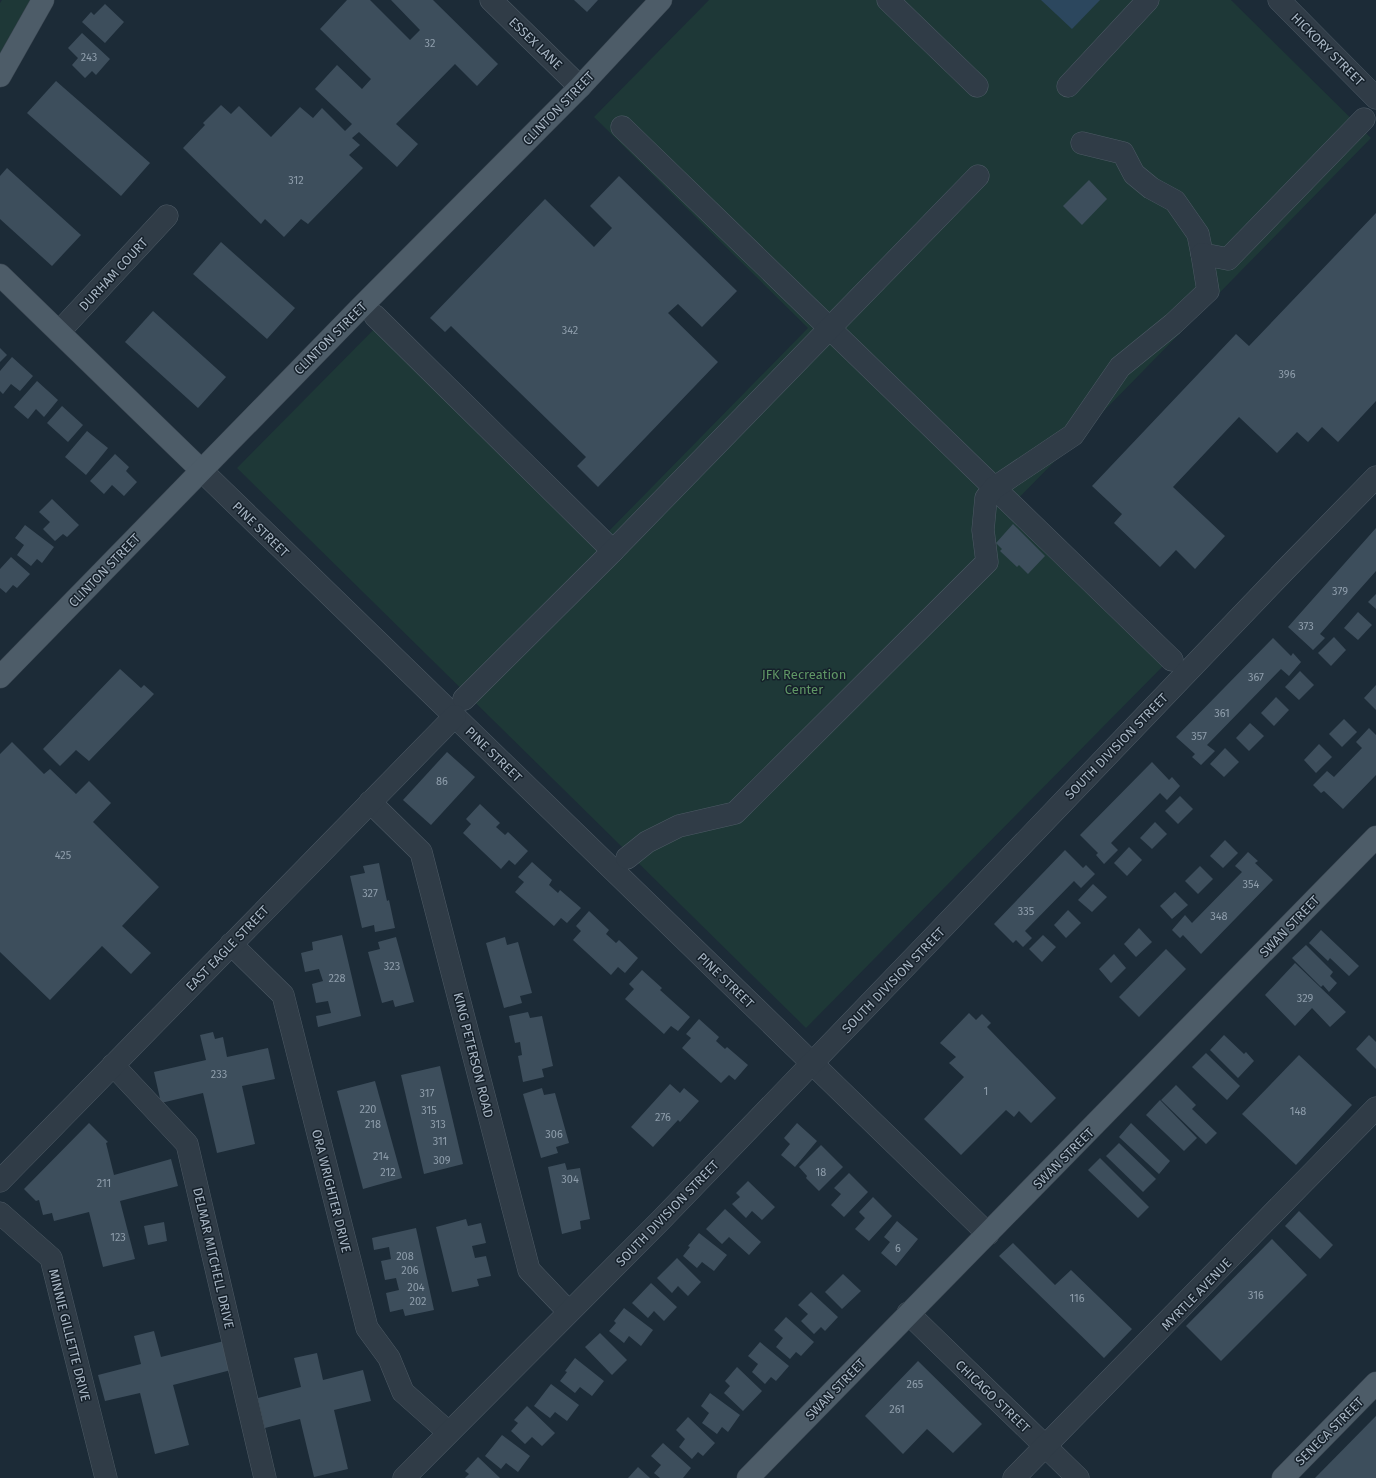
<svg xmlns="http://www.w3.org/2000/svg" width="1376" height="1478" font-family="'Fira Sans',sans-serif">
<rect width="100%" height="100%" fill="#1c2b37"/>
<g fill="#1e3837">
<polygon points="2,0 35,0 0,61 0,3"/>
<polygon points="709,0 1231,0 1371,138 1008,509 1165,664 806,1028 237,468 386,317 606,534 808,328 594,117"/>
</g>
<polygon fill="#2c475e" points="1041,0 1100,0 1072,29"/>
<g fill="#3d4e5c">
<polygon points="347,0 370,0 410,40 420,30 391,0 433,0 498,64 477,86 455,64 396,124 418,144 397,167 359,132 352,138 360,145 349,155 363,168 308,224 301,219 284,237 265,219 261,224 183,148 205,125 203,123 221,105 231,114 239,106 271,137 300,107 313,118 322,108 345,131 352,124 315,89 337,65 362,89 371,79 320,29"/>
<polygon points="574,0 598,0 587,12"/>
<polygon points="105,4 124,22 105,43 82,22 91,12 94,15"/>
<polygon points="82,33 110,59 96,75 92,71 85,78 72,65 78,58 68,48"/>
<polygon points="56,81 150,163 121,196 27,113"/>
<polygon points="7,168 81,235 52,266 0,219 0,176"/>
<polygon points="619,176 737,291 702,327 678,304 668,313 718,362 598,487 577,466 586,457 451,326 445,332 430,318 545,199 594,247 612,228 590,206"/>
<polygon points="1089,180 1107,199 1082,225 1063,206"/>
<polygon points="1376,213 1376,401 1338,442 1322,427 1308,442 1297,432 1277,453 1239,417 1173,487 1225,536 1195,569 1176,550 1160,567 1114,523 1122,514 1092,486 1236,334 1249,346"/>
<polygon points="221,242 295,308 267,339 193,274"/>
<polygon points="153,311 226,377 198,408 125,342"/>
<polygon points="0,348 7,355 0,362"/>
<polygon points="12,357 33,376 20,391 11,384 3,394 0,391 0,371"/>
<polygon points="37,381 58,400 44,417 36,409 28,419 14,407"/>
<polygon points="62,406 83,425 68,442 47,423"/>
<polygon points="87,431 108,448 86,475 65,457"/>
<polygon points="115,454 129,467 126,471 137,482 124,496 112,485 104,494 90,481"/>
<polygon points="52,499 79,525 67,537 63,534 55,541 43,529 50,522 39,512"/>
<polygon points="1013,524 1045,556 1028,574 1019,565 1017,567 1000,551 1002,549 996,543"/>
<polygon points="25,525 54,547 42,563 37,559 31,566 17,555 24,545 15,538"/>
<polygon points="1376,528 1376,571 1320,634 1325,638 1313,650 1288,627"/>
<polygon points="11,557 30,574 17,588 13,585 6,593 0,588 0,569"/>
<polygon points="1376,594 1376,609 1368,602"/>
<polygon points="1358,612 1372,625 1358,640 1344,628"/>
<polygon points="1334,637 1346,650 1331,666 1318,653"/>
<polygon points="1273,638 1291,656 1293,653 1301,662 1289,676 1281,669 1207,745 1215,751 1201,765 1192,757 1195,754 1176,737"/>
<polygon points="120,669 141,688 144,685 154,694 89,761 76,750 60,766 43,749"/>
<polygon points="1300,671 1314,685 1299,700 1285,687"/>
<polygon points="1376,685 1376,710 1364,698"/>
<polygon points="1276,697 1289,710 1274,726 1261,713"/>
<polygon points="1344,719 1357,732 1342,747 1329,734"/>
<polygon points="1250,723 1264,736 1249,751 1236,738"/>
<polygon points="1369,728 1376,735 1376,775 1343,809 1324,791 1321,793 1313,785 1327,771 1334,777 1362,748 1356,742"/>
<polygon points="12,742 44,774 50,769 76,794 89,781 111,803 93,822 159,887 122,926 151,953 131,974 102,946 50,1000 0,952 0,754"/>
<polygon points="1319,744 1332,757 1316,773 1304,760"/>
<polygon points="1225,748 1239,762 1224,777 1210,764"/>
<polygon points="447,752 475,777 431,825 403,800"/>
<polygon points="1152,762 1169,780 1172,777 1180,786 1167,800 1160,793 1111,843 1118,850 1104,864 1096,855 1098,853 1080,835"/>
<polygon points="1180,796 1193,809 1178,824 1165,811"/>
<polygon points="480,804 500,823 496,827 505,835 508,832 528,851 515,865 509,860 501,869 463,833 471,824 466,819"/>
<polygon points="1155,822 1167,834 1152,849 1140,838"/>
<polygon points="1225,840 1238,853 1223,868 1210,856"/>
<polygon points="1129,847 1142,860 1127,876 1114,863"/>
<polygon points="1065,850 1083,868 1086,865 1095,874 1081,888 1074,881 1025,931 1032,938 1023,947 1016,940 1013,943 994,924"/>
<polygon points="1248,852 1258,861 1255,863 1273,880 1201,954 1183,935 1180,938 1172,930 1185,915 1192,923 1242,872 1235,866"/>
<polygon points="532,862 552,880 549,885 558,893 560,890 581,908 567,923 561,918 554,926 515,892 524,882 518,877"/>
<polygon points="379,863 387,901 389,900 395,928 375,932 374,925 362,928 350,876 365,873 363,866"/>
<polygon points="1200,866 1213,879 1198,894 1185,881"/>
<polygon points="1093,884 1107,897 1092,912 1078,900"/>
<polygon points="1175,892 1188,905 1172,919 1160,906"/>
<polygon points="1068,910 1081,923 1066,938 1054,925"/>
<polygon points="589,911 609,930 606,934 616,943 619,940 638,958 625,973 618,967 611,975 573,940 581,931 576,926"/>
<polygon points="1139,928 1152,942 1136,957 1124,944"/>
<polygon points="1321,930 1359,966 1349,976 1330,958 1328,961 1309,943"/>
<polygon points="342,935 361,1016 318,1027 316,1016 331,1013 328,1001 316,1003 312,984 323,981 319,969 305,972 301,953 313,950 312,942"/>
<polygon points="1043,935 1056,947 1042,962 1029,949"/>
<polygon points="396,937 414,1002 395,1007 393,1000 382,1003 368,952 380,949 378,942"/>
<polygon points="505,937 507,945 518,942 532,993 520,996 522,1003 504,1008 486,943"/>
<polygon points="1306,945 1333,972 1330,976 1337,983 1329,992 1323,985 1321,987 1292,958"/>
<polygon points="1166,949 1186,969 1139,1017 1119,997"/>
<polygon points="1114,954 1126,968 1111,983 1099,969"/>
<polygon points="1295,963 1346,1012 1330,1027 1312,1008 1295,1026 1265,995"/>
<polygon points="642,970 662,988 660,990 690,1017 678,1031 671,1026 664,1034 625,999 634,989 629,984"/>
<polygon points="528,1012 530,1018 542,1016 553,1066 542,1069 544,1077 523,1082 518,1056 522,1055 520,1042 515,1043 509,1016"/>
<polygon points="969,1013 976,1020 982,1014 991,1023 987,1027 1056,1098 1031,1123 1019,1111 1014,1117 1006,1110 961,1155 924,1119 964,1077 949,1063 956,1057 940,1043"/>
<polygon points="699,1019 719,1037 716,1041 725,1049 727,1047 748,1065 735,1080 729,1075 721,1083 682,1048 691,1038 686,1034"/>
<polygon points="213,1032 215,1039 223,1037 227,1057 268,1048 275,1079 242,1086 255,1144 217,1153 203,1093 161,1103 154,1072 206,1060 200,1035"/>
<polygon points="1224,1035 1244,1054 1246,1052 1254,1061 1238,1078 1210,1050"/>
<polygon points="1369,1035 1376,1042 1376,1069 1356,1049"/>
<polygon points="1206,1053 1240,1086 1227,1100 1192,1067"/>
<polygon points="1299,1055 1352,1105 1296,1165 1242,1114"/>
<polygon points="440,1066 463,1164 424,1174 401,1075"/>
<polygon points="375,1081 402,1178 363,1189 337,1091"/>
<polygon points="670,1084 680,1093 684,1088 699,1101 680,1122 678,1120 653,1147 631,1127"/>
<polygon points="1176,1085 1196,1105 1192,1109 1217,1133 1206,1144 1161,1100"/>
<polygon points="542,1088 544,1095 555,1093 569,1143 556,1147 558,1153 541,1158 523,1094"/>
<polygon points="1160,1100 1197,1138 1184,1151 1146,1115"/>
<polygon points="89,1123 108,1142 106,1143 114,1175 171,1159 178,1186 120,1201 135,1259 103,1267 89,1212 54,1221 52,1213 43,1215 39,1200 36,1201 24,1189"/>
<polygon points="797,1123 817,1141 795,1167 781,1155 790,1144 784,1138"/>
<polygon points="1131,1123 1170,1161 1159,1174 1119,1137"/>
<polygon points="1119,1143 1156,1179 1143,1192 1106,1156"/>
<polygon points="821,1145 843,1167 819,1191 806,1178 807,1176 799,1167"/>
<polygon points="1100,1158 1149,1207 1138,1218 1088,1170"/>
<polygon points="565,1163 567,1170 580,1168 590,1219 580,1221 581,1229 562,1234 548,1167"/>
<polygon points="849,1173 868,1192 844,1217 831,1205 841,1194 834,1188"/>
<polygon points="748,1181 775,1207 762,1220 752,1211 746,1218 732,1204 740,1197 736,1193"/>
<polygon points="873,1197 892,1216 869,1241 855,1229 865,1218 859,1212"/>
<polygon points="725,1209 761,1242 749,1255 729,1237 722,1244 706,1229"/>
<polygon points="1299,1211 1333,1245 1320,1259 1285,1226"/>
<polygon points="466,1219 468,1226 481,1223 486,1243 472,1246 475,1258 486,1256 491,1276 477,1279 479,1286 452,1292 436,1227"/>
<polygon points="897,1221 918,1239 896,1266 881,1253 890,1242 884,1237"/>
<polygon points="164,1222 167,1241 148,1245 144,1226"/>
<polygon points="416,1228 434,1310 405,1316 403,1309 390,1312 386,1293 399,1290 396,1278 385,1280 381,1261 391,1259 389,1247 374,1250 372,1238"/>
<polygon points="699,1233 727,1255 714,1271 702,1262 697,1268 683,1256 690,1247 688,1246"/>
<polygon points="1272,1239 1307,1275 1221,1361 1186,1326"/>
<polygon points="1013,1243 1055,1285 1071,1270 1132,1329 1104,1358 999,1256"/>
<polygon points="677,1258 701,1282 688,1296 678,1286 672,1293 657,1278"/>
<polygon points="843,1274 861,1291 842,1309 825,1292"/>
<polygon points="651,1283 677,1307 664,1321 654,1311 648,1318 632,1303"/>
<polygon points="811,1292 838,1317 825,1331 821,1327 814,1334 801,1321 808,1314 798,1305"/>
<polygon points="624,1308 653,1330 641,1346 629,1336 624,1343 609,1331 616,1323 614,1321"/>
<polygon points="786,1317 814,1342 801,1356 796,1352 790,1359 776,1347 783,1338 774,1330"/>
<polygon points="154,1331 161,1357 224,1341 231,1370 173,1385 189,1445 155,1454 140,1393 105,1401 98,1375 141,1364 134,1336"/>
<polygon points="600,1333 627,1360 612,1375 585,1347"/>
<polygon points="760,1342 789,1366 776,1381 771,1377 765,1384 752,1372 758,1364 748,1356"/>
<polygon points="317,1353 323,1380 363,1370 371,1401 334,1410 348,1469 314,1477 300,1419 265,1428 258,1398 301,1387 294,1358"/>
<polygon points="575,1358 604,1381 592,1396 580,1387 575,1393 560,1381 567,1372 565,1371"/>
<polygon points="918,1361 982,1424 953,1453 927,1429 903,1454 865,1416"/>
<polygon points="737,1367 762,1391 743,1411 724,1393 730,1386 725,1381"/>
<polygon points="551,1384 579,1405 567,1421 555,1412 550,1418 534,1406"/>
<polygon points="710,1393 740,1415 728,1432 722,1427 717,1434 702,1423 709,1413 701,1406"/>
<polygon points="527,1406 555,1433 542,1446 532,1437 525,1444 511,1431 518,1423 514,1420"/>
<polygon points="1376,1416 1376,1478 1315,1478"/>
<polygon points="688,1417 715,1443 703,1456 698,1452 692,1459 679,1447 685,1439 676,1430"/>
<polygon points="502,1435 530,1456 518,1472 506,1463 501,1469 485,1456"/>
<polygon points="663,1443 691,1468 683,1478 660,1478 654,1473 661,1465 651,1456"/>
<polygon points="478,1457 500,1478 465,1478 469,1474 465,1471"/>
<polygon points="638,1467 650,1478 628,1478"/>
</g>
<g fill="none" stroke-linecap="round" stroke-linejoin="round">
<defs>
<g id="minor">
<polyline points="491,0 580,87"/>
<polyline points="888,0 977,86"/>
<polyline points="1279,0 1376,98"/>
<polyline points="1068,86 1148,0"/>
<polyline points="622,127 1172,660"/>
<polyline points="1082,143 1123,153 1134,174 1151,188 1175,201 1198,234 1202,254"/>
<polyline points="375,316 613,551"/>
<polyline points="59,332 167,216"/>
<polyline points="201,470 988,1234"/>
<polyline points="464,699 608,556 978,176"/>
<polyline points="370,802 421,852 529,1270 569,1312"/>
<polyline points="627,858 647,842 679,826 735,813 987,562 983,530 986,498 994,488 1073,435 1120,367 1173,324 1208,291 1202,254 1228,259 1364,119"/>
<polyline points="231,944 283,995 367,1328 389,1358 403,1392 448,1432"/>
<polyline points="113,1065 187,1144 265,1478"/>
<polyline points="0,1181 455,716"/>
<polyline points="0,1213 51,1258 106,1478"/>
<polyline points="908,1313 1078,1478"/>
<polyline points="404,1478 661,1220 927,944 1285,570 1376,477"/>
<polyline points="1014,1478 1376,1108"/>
</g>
<g id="major">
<polyline points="0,76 43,0"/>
<polyline points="0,275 201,470"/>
<polyline points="0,677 361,307 580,87 661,0"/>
<polyline points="748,1478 1376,837"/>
<polyline points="1283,1478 1376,1383"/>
</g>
</defs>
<use href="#minor" stroke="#4d5a65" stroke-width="23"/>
<use href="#major" stroke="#394550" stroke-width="23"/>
<use href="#minor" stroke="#303c47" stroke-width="22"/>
<use href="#major" stroke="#4d5c68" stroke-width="22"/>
</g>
<g text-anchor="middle" stroke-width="3" stroke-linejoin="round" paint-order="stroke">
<g font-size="11" fill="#8e9dab">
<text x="430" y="47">32</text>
<text x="89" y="61">243</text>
<text x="296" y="184">312</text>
<text x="570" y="334">342</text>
<text x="1287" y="378">396</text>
<text x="1340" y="595">379</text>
<text x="1306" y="630">373</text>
<text x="1256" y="681">367</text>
<text x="1222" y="717">361</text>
<text x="1199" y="740">357</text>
<text x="442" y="785">86</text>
<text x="63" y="859">425</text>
<text x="1251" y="888">354</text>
<text x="370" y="897">327</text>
<text x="1026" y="915">335</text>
<text x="1219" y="920">348</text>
<text x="392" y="970">323</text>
<text x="337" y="982">228</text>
<text x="1305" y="1002">329</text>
<text x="219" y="1078">233</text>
<text x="986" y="1095">1</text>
<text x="427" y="1097">317</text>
<text x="368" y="1113">220</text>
<text x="429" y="1114">315</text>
<text x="1298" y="1115">148</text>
<text x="663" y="1121">276</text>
<text x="373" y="1128">218</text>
<text x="438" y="1128">313</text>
<text x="554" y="1138">306</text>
<text x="440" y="1145">311</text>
<text x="381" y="1160">214</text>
<text x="442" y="1164">309</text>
<text x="388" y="1176">212</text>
<text x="821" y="1176">18</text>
<text x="570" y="1183">304</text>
<text x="104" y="1187">211</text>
<text x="118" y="1241">123</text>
<text x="898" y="1252">6</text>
<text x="405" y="1260">208</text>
<text x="410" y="1274">206</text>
<text x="416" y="1291">204</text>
<text x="1256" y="1299">316</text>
<text x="1077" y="1302">116</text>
<text x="418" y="1305">202</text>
<text x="915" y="1388">265</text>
<text x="897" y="1413">261</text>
</g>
<g font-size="13" fill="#a9b7c5" stroke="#16212b">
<text transform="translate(536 43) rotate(44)" y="5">ESSEX LANE</text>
<text transform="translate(1328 49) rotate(45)" y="5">HICKORY STREET</text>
<text transform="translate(558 108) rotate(-46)" y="5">CLINTON STREET</text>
<text transform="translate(113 274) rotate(-47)" y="5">DURHAM COURT</text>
<text transform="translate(330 338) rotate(-45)" y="5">CLINTON STREET</text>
<text transform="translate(261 529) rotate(44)" y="5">PINE STREET</text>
<text transform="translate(104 570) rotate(-46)" y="5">CLINTON STREET</text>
<text transform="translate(1116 746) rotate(-46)" y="5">SOUTH DIVISION STREET</text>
<text transform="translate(494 754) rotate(44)" y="5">PINE STREET</text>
<text transform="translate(1289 926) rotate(-46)" y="5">SWAN STREET</text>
<text transform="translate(227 948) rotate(-46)" y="5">EAST EAGLE STREET</text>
<text transform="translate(726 980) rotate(44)" y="5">PINE STREET</text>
<text transform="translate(893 980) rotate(-46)" y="5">SOUTH DIVISION STREET</text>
<text transform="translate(474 1055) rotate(76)" y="5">KING PETERSON ROAD</text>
<text transform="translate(1063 1158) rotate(-45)" y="5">SWAN STREET</text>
<text transform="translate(332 1191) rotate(76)" y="5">ORA WRIGHTER DRIVE</text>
<text transform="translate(667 1213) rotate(-46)" y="5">SOUTH DIVISION STREET</text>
<text transform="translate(214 1258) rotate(77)" y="5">DELMAR MITCHELL DRIVE</text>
<text transform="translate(1196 1294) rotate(-46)" y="5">MYRTLE AVENUE</text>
<text transform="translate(70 1335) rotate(76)" y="5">MINNIE GILLETTE DRIVE</text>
<text transform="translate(835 1389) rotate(-46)" y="5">SWAN STREET</text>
<text transform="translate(993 1396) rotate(44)" y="5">CHICAGO STREET</text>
<text transform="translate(1329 1431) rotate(-45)" y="5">SENECA STREET</text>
</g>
<g font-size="13" fill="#5f9665" stroke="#16212b">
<text x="804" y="679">JFK Recreation<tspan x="804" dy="15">Center</tspan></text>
</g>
</g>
</svg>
